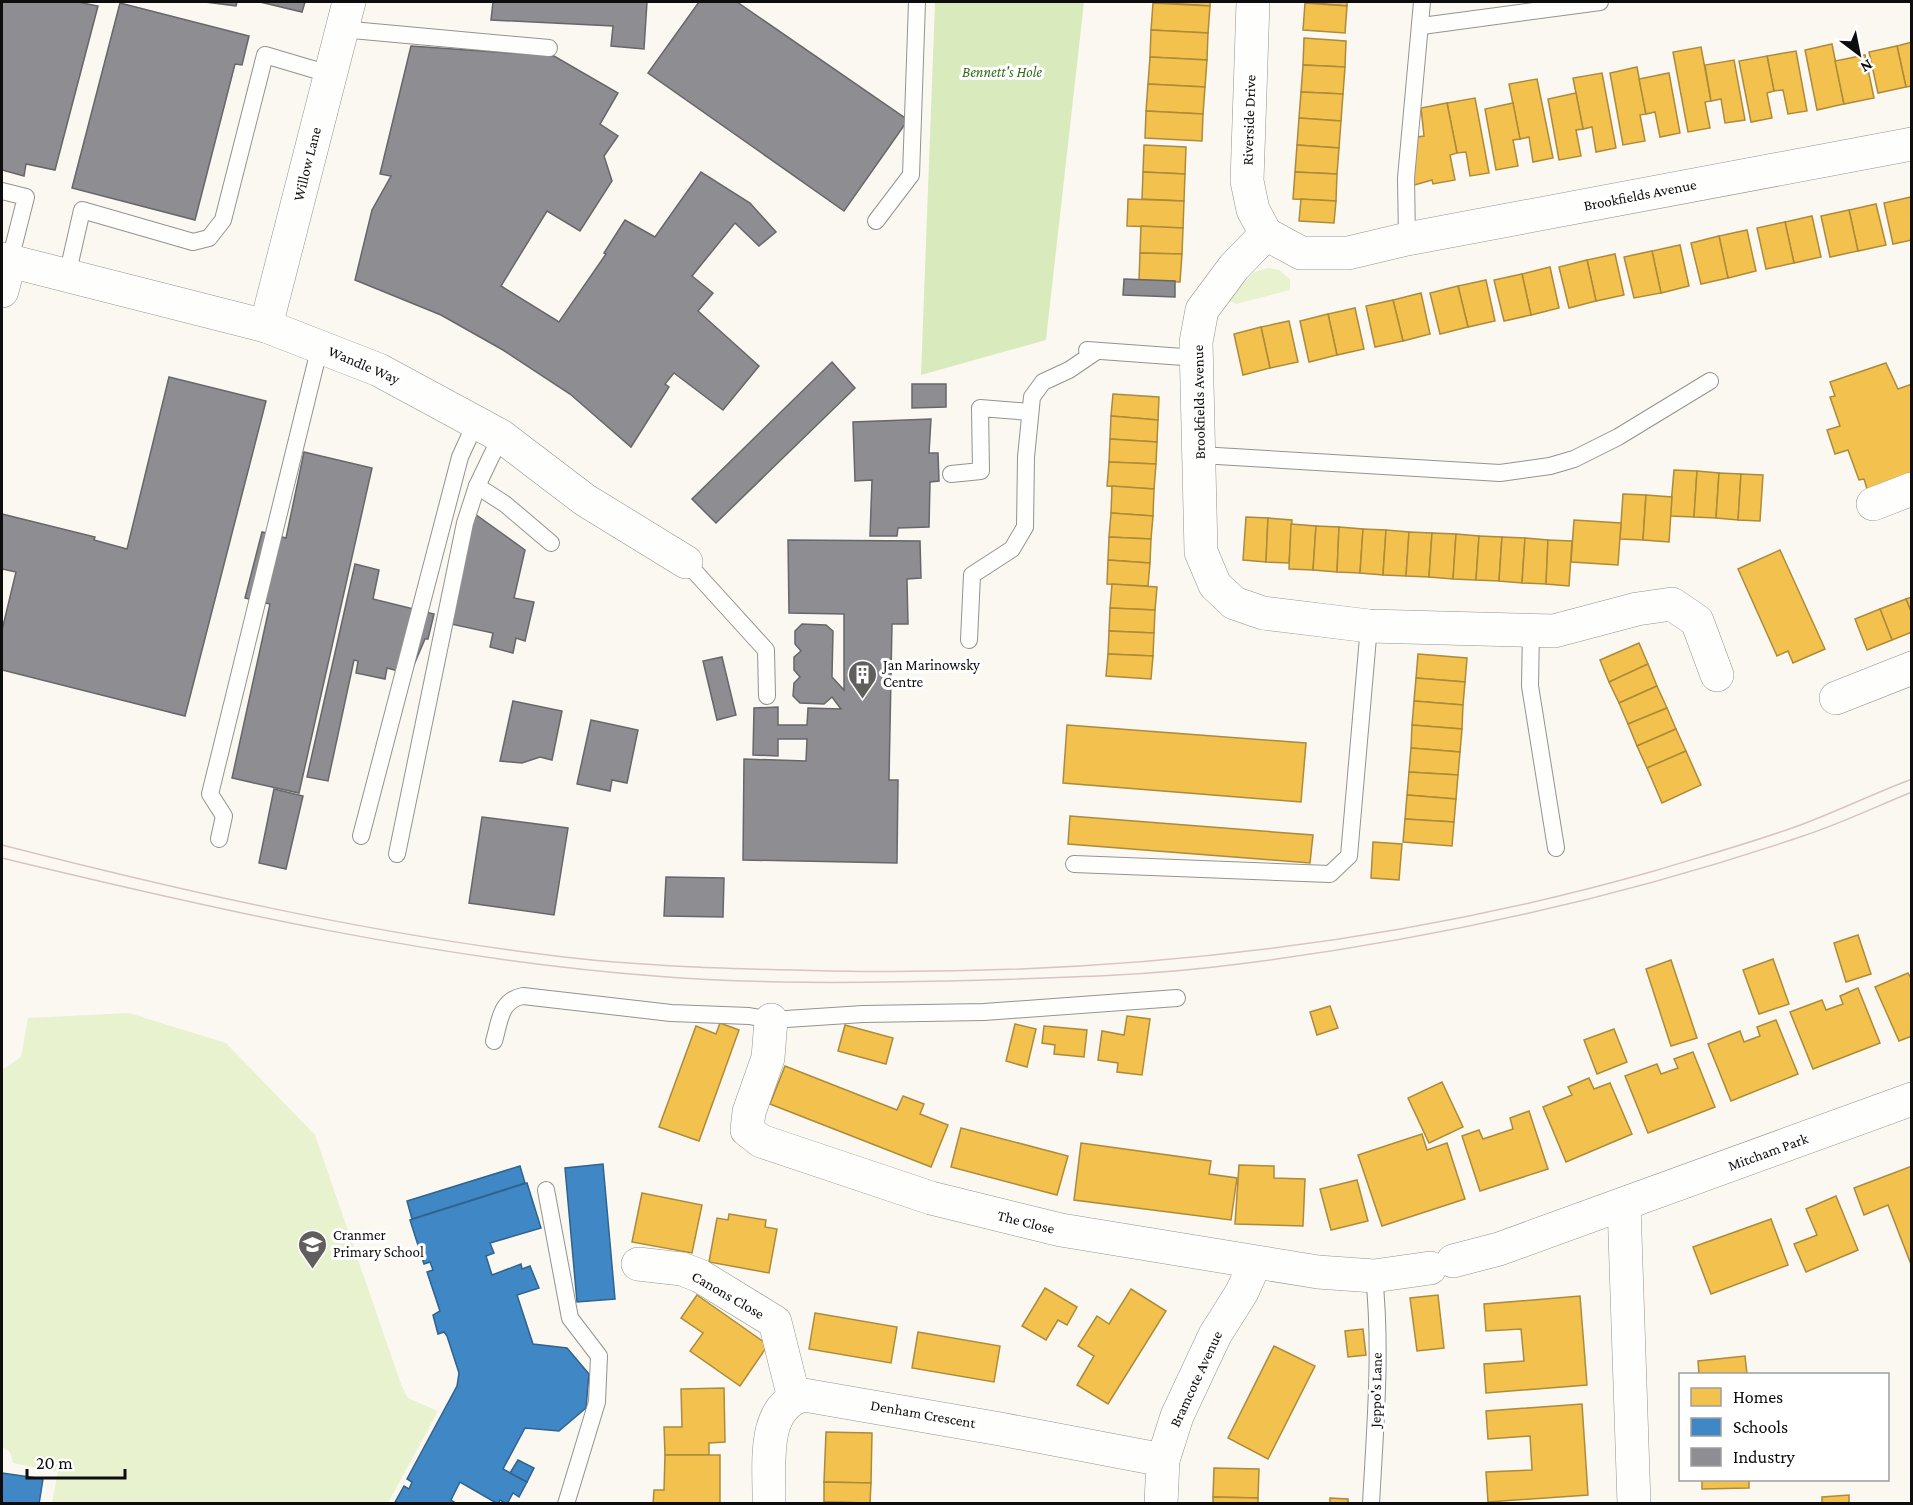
<svg xmlns="http://www.w3.org/2000/svg" width="1913" height="1505" font-family="'Crimson Pro',serif">
<rect width="100%" height="100%" fill="#fbf8f2"/>
<g fill="#e8f2cf">
<polygon points="1268,268 1279,270 1290,279 1290,290 1236,304 1228,300 1254,272"/>
<polygon points="129,1013 226,1043 315,1135 402,1387 408,1398 438,1411 388,1503 52,1503 58,1472 13,1463 10,1452 2,1447 2,1070 21,1057 28,1018"/>
</g>
<polygon fill="#d9ebbc" points="935,2 1084,2 1046,340 921,375"/>
<g fill="#f2c14e" stroke="#ad8b3a" stroke-width="1.5">
<polygon points="1153,2 1210,2 1210,6"/>
<polygon points="1305,2 1347,2 1347,6"/>
<polygon points="1153,3 1210,6 1208,33 1151,30"/>
<polygon points="1305,3 1347,6 1345,33 1303,30"/>
<polygon points="1151,30 1208,33 1207,60 1150,57"/>
<polygon points="1304,38 1346,41 1345,67 1303,65"/>
<polygon points="1912,42 1912,86 1906,87 1897,46"/>
<polygon points="1832,44 1844,104 1817,110 1805,50"/>
<polygon points="1897,46 1906,87 1878,93 1869,52"/>
<polygon points="1701,47 1711,101 1705,102 1710,128 1688,132 1673,52"/>
<polygon points="1796,51 1807,111 1788,114 1783,90 1774,91 1767,56"/>
<polygon points="1865,55 1874,98 1844,104 1835,61"/>
<polygon points="1767,56 1774,91 1767,93 1772,118 1751,122 1739,61"/>
<polygon points="1150,57 1207,60 1205,87 1148,84"/>
<polygon points="1734,60 1745,120 1725,123 1721,99 1711,101 1705,65"/>
<polygon points="1303,65 1345,67 1343,94 1301,92"/>
<polygon points="1637,67 1646,114 1640,115 1645,141 1623,145 1610,73"/>
<polygon points="1602,73 1616,148 1596,152 1592,127 1583,129 1573,78"/>
<polygon points="1669,73 1680,133 1660,137 1655,112 1646,114 1639,79"/>
<polygon points="1537,79 1553,158 1533,162 1529,137 1520,139 1509,84"/>
<polygon points="1148,84 1205,87 1203,114 1146,111"/>
<polygon points="1301,92 1343,94 1341,121 1299,118"/>
<polygon points="1576,93 1583,129 1576,130 1581,156 1559,160 1548,99"/>
<polygon points="1475,98 1489,173 1470,176 1466,152 1457,153 1447,103"/>
<polygon points="1447,103 1457,153 1450,155 1455,180 1433,184 1432,180 1411,186 1417,137 1424,136 1421,108"/>
<polygon points="1513,103 1520,139 1513,140 1518,166 1496,170 1485,109"/>
<polygon points="1146,111 1203,114 1202,141 1145,138"/>
<polygon points="1299,118 1341,121 1339,148 1297,145"/>
<polygon points="1144,145 1186,147 1185,174 1143,172"/>
<polygon points="1297,145 1339,148 1337,174 1295,172"/>
<polygon points="1143,172 1185,174 1184,201 1142,199"/>
<polygon points="1295,172 1337,174 1336,201 1293,199"/>
<polygon points="1911,197 1912,240 1893,244 1884,203"/>
<polygon points="1128,199 1184,201 1183,228 1127,226"/>
<polygon points="1301,199 1336,201 1334,223 1299,221"/>
<polygon points="1876,204 1886,245 1858,251 1849,210"/>
<polygon points="1849,210 1858,251 1830,257 1821,216"/>
<polygon points="1812,216 1821,257 1794,263 1785,222"/>
<polygon points="1785,222 1794,263 1766,269 1757,228"/>
<polygon points="1141,226 1183,228 1182,254 1140,253"/>
<polygon points="1747,230 1756,271 1728,278 1719,236"/>
<polygon points="1719,236 1728,278 1701,284 1691,243"/>
<polygon points="1680,245 1689,286 1661,293 1652,251"/>
<polygon points="1652,251 1661,293 1634,298 1624,257"/>
<polygon points="1140,253 1182,254 1180,282 1139,280"/>
<polygon points="1615,254 1624,295 1596,301 1587,260"/>
<polygon points="1587,260 1596,301 1569,308 1559,267"/>
<polygon points="1550,267 1559,308 1531,315 1522,274"/>
<polygon points="1522,274 1531,315 1504,321 1494,280"/>
<polygon points="1486,280 1495,321 1468,327 1458,286"/>
<polygon points="1458,286 1468,327 1440,334 1430,293"/>
<polygon points="1421,293 1430,334 1403,341 1393,300"/>
<polygon points="1393,300 1403,341 1375,347 1366,306"/>
<polygon points="1355,308 1364,349 1337,355 1328,314"/>
<polygon points="1328,314 1337,355 1309,362 1300,321"/>
<polygon points="1289,321 1298,362 1270,368 1261,327"/>
<polygon points="1261,327 1270,368 1243,375 1234,334"/>
<polygon points="1886,363 1898,389 1912,384 1912,478 1868,492 1864,479 1859,480 1848,450 1835,454 1827,430 1840,426 1830,397 1835,396 1830,382"/>
<polygon points="1113,394 1159,397 1158,420 1111,416"/>
<polygon points="1111,416 1158,420 1157,442 1110,439"/>
<polygon points="1110,439 1157,442 1156,464 1109,462"/>
<polygon points="1109,462 1156,464 1154,489 1107,486"/>
<polygon points="1674,470 1697,471 1694,517 1670,516"/>
<polygon points="1697,471 1719,473 1716,518 1694,517"/>
<polygon points="1719,473 1741,474 1738,520 1716,518"/>
<polygon points="1741,474 1763,475 1760,521 1738,520"/>
<polygon points="1112,486 1154,489 1153,516 1111,513"/>
<polygon points="1623,494 1646,495 1643,540 1620,539"/>
<polygon points="1646,495 1672,497 1669,542 1643,540"/>
<polygon points="1111,513 1153,516 1151,539 1109,537"/>
<polygon points="1246,517 1268,518 1266,562 1243,560"/>
<polygon points="1268,518 1292,520 1289,563 1266,562"/>
<polygon points="1574,520 1621,523 1618,565 1571,562"/>
<polygon points="1291,524 1316,526 1313,570 1289,569"/>
<polygon points="1316,526 1339,527 1337,572 1313,570"/>
<polygon points="1339,527 1363,529 1360,573 1337,572"/>
<polygon points="1363,529 1386,530 1383,575 1360,573"/>
<polygon points="1386,530 1409,532 1406,576 1383,575"/>
<polygon points="1409,532 1432,533 1429,577 1406,576"/>
<polygon points="1432,533 1456,534 1453,579 1429,577"/>
<polygon points="1456,534 1479,536 1476,580 1453,579"/>
<polygon points="1479,536 1502,537 1499,581 1476,580"/>
<polygon points="1109,537 1151,539 1150,563 1108,560"/>
<polygon points="1502,537 1525,538 1522,583 1499,581"/>
<polygon points="1525,538 1548,540 1546,584 1522,583"/>
<polygon points="1548,540 1572,541 1569,586 1546,584"/>
<polygon points="1780,550 1825,649 1793,663 1788,651 1777,656 1738,569"/>
<polygon points="1108,560 1150,563 1148,586 1107,584"/>
<polygon points="1112,584 1157,587 1155,610 1110,608"/>
<polygon points="1912,597 1912,614 1906,599"/>
<polygon points="1906,599 1912,614 1912,632 1892,640 1880,609"/>
<polygon points="1110,608 1155,610 1154,633 1109,631"/>
<polygon points="1880,609 1892,640 1867,650 1855,619"/>
<polygon points="1109,631 1154,633 1153,656 1108,654"/>
<polygon points="1639,643 1648,664 1609,682 1600,660"/>
<polygon points="1108,654 1153,656 1151,679 1106,676"/>
<polygon points="1418,654 1467,658 1465,682 1416,678"/>
<polygon points="1648,664 1657,686 1619,703 1609,682"/>
<polygon points="1416,678 1465,682 1463,705 1414,701"/>
<polygon points="1657,686 1667,708 1628,724 1619,703"/>
<polygon points="1414,701 1463,705 1462,729 1412,725"/>
<polygon points="1667,708 1676,729 1637,746 1628,724"/>
<polygon points="1067,725 1306,743 1301,802 1063,783"/>
<polygon points="1412,725 1462,729 1460,752 1411,748"/>
<polygon points="1676,729 1686,751 1647,768 1637,746"/>
<polygon points="1411,748 1460,752 1458,775 1409,772"/>
<polygon points="1686,751 1701,785 1662,803 1647,768"/>
<polygon points="1409,772 1458,775 1456,799 1407,795"/>
<polygon points="1407,795 1456,799 1454,822 1405,819"/>
<polygon points="1070,816 1313,835 1310,863 1068,844"/>
<polygon points="1405,819 1454,822 1452,846 1403,842"/>
<polygon points="1373,842 1402,844 1399,880 1371,878"/>
<polygon points="1858,935 1871,974 1846,982 1834,943"/>
<polygon points="1773,959 1789,1004 1759,1014 1743,970"/>
<polygon points="1671,960 1697,1038 1671,1046 1646,969"/>
<polygon points="1908,973 1912,980 1912,1036 1899,1041 1875,987"/>
<polygon points="1858,988 1880,1043 1813,1069 1790,1012 1822,1000 1826,1010 1843,1004 1840,996"/>
<polygon points="1330,1006 1338,1028 1317,1035 1310,1012"/>
<polygon points="1127,1016 1150,1019 1142,1075 1117,1072 1118,1063 1098,1060 1102,1031 1124,1035"/>
<polygon points="1776,1020 1798,1074 1731,1101 1708,1044 1740,1031 1744,1042 1760,1036 1757,1027"/>
<polygon points="720,1023 739,1030 699,1141 659,1127 696,1026 716,1034"/>
<polygon points="1015,1024 1036,1029 1027,1067 1006,1061"/>
<polygon points="845,1025 893,1038 886,1064 838,1051"/>
<polygon points="1044,1026 1087,1030 1084,1057 1054,1054 1055,1045 1042,1043"/>
<polygon points="1614,1029 1627,1062 1597,1074 1584,1040"/>
<polygon points="1693,1052 1715,1107 1648,1133 1625,1076 1657,1064 1661,1074 1678,1068 1674,1059"/>
<polygon points="785,1066 897,1110 903,1096 924,1104 920,1114 948,1125 931,1167 770,1104"/>
<polygon points="1589,1078 1594,1089 1610,1083 1632,1134 1566,1162 1543,1107 1572,1095 1568,1087"/>
<polygon points="1442,1082 1463,1127 1429,1143 1408,1098"/>
<polygon points="1529,1111 1548,1169 1480,1191 1462,1136 1479,1130 1483,1139 1513,1129 1510,1118"/>
<polygon points="961,1128 1068,1156 1057,1195 951,1167"/>
<polygon points="1422,1134 1427,1150 1447,1143 1465,1199 1382,1226 1358,1155"/>
<polygon points="1081,1143 1211,1161 1209,1174 1237,1178 1231,1220 1074,1200"/>
<polygon points="1239,1165 1274,1166 1274,1178 1305,1179 1303,1226 1235,1224"/>
<polygon points="1912,1166 1912,1267 1888,1205 1864,1215 1854,1188"/>
<polygon points="1357,1180 1368,1221 1331,1230 1320,1189"/>
<polygon points="642,1193 702,1205 692,1253 632,1242"/>
<polygon points="1836,1196 1858,1250 1806,1272 1794,1244 1817,1235 1806,1209"/>
<polygon points="729,1214 766,1220 765,1227 777,1229 769,1273 709,1262 717,1218 728,1220"/>
<polygon points="1771,1219 1788,1265 1711,1294 1693,1247"/>
<polygon points="1045,1288 1077,1307 1067,1325 1058,1320 1046,1340 1022,1326"/>
<polygon points="1131,1289 1166,1311 1108,1404 1077,1385 1094,1356 1078,1346 1097,1316 1109,1324"/>
<polygon points="697,1295 768,1345 740,1386 690,1351 703,1333 681,1318"/>
<polygon points="1438,1295 1444,1348 1417,1351 1410,1298"/>
<polygon points="1580,1296 1587,1385 1486,1393 1484,1364 1524,1361 1521,1329 1486,1331 1484,1304"/>
<polygon points="815,1313 897,1327 891,1363 809,1349"/>
<polygon points="1363,1329 1366,1355 1348,1357 1345,1331"/>
<polygon points="918,1332 1000,1346 994,1382 912,1368"/>
<polygon points="1274,1346 1315,1366 1268,1459 1228,1438"/>
<polygon points="1745,1356 1747,1374 1699,1374 1698,1361"/>
<polygon points="724,1388 725,1442 709,1443 709,1455 665,1455 664,1427 682,1427 681,1389"/>
<polygon points="1582,1404 1588,1495 1488,1502 1486,1472 1532,1470 1530,1436 1488,1439 1486,1411"/>
<polygon points="826,1432 872,1433 871,1483 824,1482"/>
<polygon points="665,1455 720,1455 720,1504 653,1504 654,1490 664,1490"/>
<polygon points="1214,1468 1259,1469 1258,1498 1213,1497"/>
<polygon points="1702,1480 1749,1480 1749,1488 1702,1489"/>
<polygon points="824,1482 871,1483 870,1503 824,1502"/>
<polygon points="1849,1495 1849,1504 1822,1504 1822,1497"/>
<polygon points="1213,1497 1258,1498 1258,1504 1213,1504"/>
<polygon points="1330,1498 1348,1499 1348,1504 1330,1504"/>
<polygon points="824,1502 870,1503 870,1504 824,1504"/>
</g>
<g fill="#3f88c5" stroke="#30638e" stroke-width="1.5">
<polygon points="603,1164 615,1299 577,1302 565,1168"/>
<polygon points="520,1166 525,1183 412,1219 407,1201"/>
<polygon points="527,1183 541,1228 490,1243 494,1253 486,1256 492,1275 521,1264 522,1269 530,1266 539,1288 517,1295 533,1344 567,1348 589,1374 586,1408 559,1431 525,1428 503,1469 527,1482 519,1497 513,1493 507,1504 500,1500 498,1504 460,1482 451,1500 457,1504 394,1504 404,1486 409,1489 412,1482 407,1479 457,1386 459,1373 447,1336 444,1332 438,1334 433,1315 440,1311 427,1272 433,1270 430,1262 424,1264 410,1220"/>
<polygon points="518,1460 534,1468 527,1482 510,1473"/>
<polygon points="2,1473 43,1479 39,1504 2,1504"/>
</g>
<g fill="#8d8d92" stroke="#67676a" stroke-width="1.5">
<polygon points="2,2 78,2 98,6 55,170 26,164 24,176 2,170"/>
<polygon points="205,2 237,2 236,6"/>
<polygon points="260,2 305,2 302,12"/>
<polygon points="493,2 647,2 644,49 611,46 613,26 491,20"/>
<polygon points="699,2 737,2 908,120 844,211 648,73"/>
<polygon points="120,3 249,36 242,65 235,64 195,220 72,188"/>
<polygon points="411,46 554,56 618,93 600,124 618,136 604,156 612,181 580,231 547,211 501,286 559,322 606,254 604,253 625,220 655,237 701,172 750,203 776,232 759,246 735,223 692,276 713,293 698,311 759,366 723,410 674,373 665,384 669,387 631,447 570,394 503,350 441,315 355,280 372,210 391,176 380,174"/>
<polygon points="1124,279 1175,281 1175,297 1123,295"/>
<polygon points="832,362 855,388 716,523 692,499"/>
<polygon points="169,377 266,401 185,716 2,670 2,630 16,572 2,569 2,514 95,537 94,540 127,549"/>
<polygon points="912,384 946,384 946,407 912,408"/>
<polygon points="931,419 929,453 938,453 939,481 930,482 929,527 898,528 897,536 870,536 872,480 855,481 853,422"/>
<polygon points="304,452 372,468 299,793 232,778 270,604 245,598 262,532 286,538"/>
<polygon points="475,514 525,550 514,598 534,602 525,641 516,638 513,653 490,647 493,633 451,624"/>
<polygon points="788,540 920,541 921,578 907,579 908,624 892,624 889,780 898,780 897,863 743,860 744,759 806,761 807,739 778,739 778,756 753,755 754,708 778,707 778,725 807,725 808,708 841,709 832,697 824,704 800,703 793,696 794,683 800,677 794,670 794,657 801,651 795,644 795,631 802,624 826,625 833,631 832,677 844,690 844,614 789,613"/>
<polygon points="355,564 379,570 373,599 434,614 428,639 425,639 410,674 387,668 385,679 356,673 358,661 354,660 328,781 307,777"/>
<polygon points="722,657 736,715 717,720 703,661"/>
<polygon points="513,701 562,711 552,760 540,757 522,763 500,761"/>
<polygon points="591,720 638,730 627,783 612,780 610,791 577,784"/>
<polygon points="274,789 303,796 286,869 259,863"/>
<polygon points="482,817 568,828 554,915 469,903"/>
<polygon points="666,877 724,878 723,917 664,916"/>
</g>
<g fill="none" stroke-linecap="round" stroke-linejoin="round">
<defs>
<g id="lane">
<polyline points="1422,26 1600,2"/>
<polyline points="341,29 549,48"/>
<polyline points="2,191 26,197 10,260"/>
<polyline points="876,221 911,175 917,2"/>
<polyline points="1407,239 1406,178 1422,2"/>
<polyline points="67,276 82,210 193,242 209,238 223,220 265,55 329,74"/>
<polyline points="1087,350 1197,358"/>
<polyline points="1200,455 1500,473 1550,466 1574,459 1618,437 1710,381"/>
<polyline points="951,474 981,471 980,408 1030,412"/>
<polyline points="477,486 505,504 551,543"/>
<polyline points="686,562 766,650 767,696"/>
<polyline points="1531,630 1530,686 1556,848"/>
<polyline points="969,640 972,575 1012,549 1025,527 1026,457 1032,397 1043,382 1069,370 1097,351"/>
<polyline points="361,836 460,457 476,422"/>
<polyline points="219,839 224,816 210,794 320,346"/>
<polyline points="397,854 465,523 477,486 501,436"/>
<polyline points="1074,864 1330,874 1349,856 1369,626"/>
<path d="M494 1041C500 1021 500 1000 523 996L671 1013 749 1016 771 1020 863 1014 984 1012 1177 998"/>
<polyline points="546,1190 570,1318 599,1356 597,1402 566,1504"/>
<path d="M1371 1504C1375 1428 1382 1351 1374 1276"/>
</g>
<g id="street">
<polyline points="1253,2 1247,181 1253,210 1266,234"/>
<polyline points="2,259 266,326 379,370 501,436 585,500 686,562"/>
<polyline points="2,291 10,260"/>
<polyline points="266,326 349,2"/>
<polyline points="1873,504 1912,489"/>
<polyline points="1717,675 1697,621 1672,604 1637,609 1554,631 1369,626 1263,613 1234,603 1215,585 1201,552 1196,342 1202,310 1234,267 1266,234 1301,253 1348,253 1407,239 1912,144"/>
<polyline points="1836,698 1912,668"/>
<polyline points="771,1020 768,1058 749,1112 747,1130 761,1141 931,1198 1061,1230 1318,1272 1374,1276 1430,1268"/>
<polyline points="1624,1204 1634,1504"/>
<polyline points="1453,1261 1499,1249 1912,1099"/>
<polyline points="638,1264 682,1269 700,1276 775,1322 794,1398"/>
<path d="M769 1504C770 1468 760 1406 804 1395L1000 1429 1163 1460"/>
<polyline points="1161,1504 1163,1460 1177,1416 1215,1335 1242,1292 1255,1263"/>
</g>
</defs>
<use href="#lane" stroke="#949390" stroke-width="18"/>
<use href="#street" stroke="#949390" stroke-width="34"/>
<use href="#lane" stroke="#fefefd" stroke-width="16"/>
<use href="#street" stroke="#fefefd" stroke-width="33"/>
<g stroke="#d9c3c6" stroke-width="1.5">
<path d="M2 845C182 891 363 932 548 955 642 967 737 969 831 971 1109 976 1387 947 1654 871 1703 856 1755 842 1803 824 1840 810 1875 793 1912 779"/>
<path d="M2 858C217 910 434 959 655 976 753 984 851 983 948 981 1043 978 1138 977 1231 965 1426 941 1617 899 1803 836 1840 824 1875 807 1912 792"/>
</g>
</g>
<defs>
<symbol id="building-pin" viewBox="-11 -11 22 30"><path d="M0 17L-7.5 6A9.5 9.5 0 1 1 7.5 6Z" fill="#605f5d" stroke="#fff"/><path d="M-4-6H4V6H1V3H-1V6H-4ZM-2.5-4.3h1.7v1.8h-1.7ZM.8-4.3h1.7v1.8H.8ZM-2.5-1h1.7V.8h-1.7ZM.8-1h1.7V.8H.8Z" fill="#fff"/></symbol>
<symbol id="school-pin" viewBox="-11 -11 22 30"><path d="M0 17L-7.5 6A9.5 9.5 0 1 1 7.5 6Z" fill="#605f5d" stroke="#fff"/><path d="M0-5L7-2L0 1L-7-2ZM-4 1L0 2.5L4 1V4Q0 6-4 4Z" fill="#fff"/></symbol>
</defs>
<g fill-rule="evenodd">
<use href="#building-pin" x="846" y="658" width="33" height="45"/>
<use href="#school-pin" x="296" y="1228" width="33" height="45"/>
</g>
<g text-anchor="middle" stroke-width="6" stroke-linejoin="round" paint-order="stroke">
<g font-size="15" font-style="italic" fill="#336c16" stroke="#fff">
<text x="1002" y="77">Bennett's Hole</text>
</g>
<g font-size="15" fill="#0d0d0d" stroke="#fff">
<text transform="translate(1249 120) rotate(-88)" y="5">Riverside Drive</text>
<text transform="translate(307 164) rotate(-76)" y="5">Willow Lane</text>
<text transform="translate(1640 195) rotate(-11)" y="5">Brookfields Avenue</text>
<text transform="translate(364 365) rotate(23)" y="5">Wandle Way</text>
<text transform="translate(1199 402) rotate(-91)" y="5">Brookfields Avenue</text>
<text transform="translate(1768 1152) rotate(-20)" y="5">Mitcham Park</text>
<text transform="translate(1026 1222) rotate(14)" y="5">The Close</text>
<text transform="translate(728 1295) rotate(30)" y="5">Canons Close</text>
<text transform="translate(1196 1379) rotate(-65)" y="5">Bramcote Avenue</text>
<text transform="translate(1376 1390) rotate(-89)" y="5">Jeppo's Lane</text>
<text transform="translate(923 1414) rotate(10)" y="5">Denham Crescent</text>
</g>
<g font-size="15" fill="#0d0d0d" stroke="#fff" text-anchor="start">
<text x="883" y="670">Jan Marinowsky<tspan x="883" dy="17">Centre</tspan></text>
<text x="333" y="1240">Cranmer<tspan x="333" dy="17">Primary School</tspan></text>
</g>
</g>
<rect width="1913" height="1505" fill="none" stroke="#0d0d0d" stroke-width="6"/>
<rect x="1679" y="1373" width="210" height="108" fill="#ffffff" stroke="#9e9e9e" stroke-width="1.5"/>
<rect x="1691" y="1388" width="30" height="18" fill="#f2c14e" stroke="#9e9e9e" stroke-width="1.5"/>
<text x="1733" y="1403" font-size="18" fill="#0d0d0d">Homes</text>
<rect x="1691" y="1418" width="30" height="18" fill="#3f88c5" stroke="#9e9e9e" stroke-width="1.5"/>
<text x="1733" y="1433" font-size="18" fill="#0d0d0d">Schools</text>
<rect x="1691" y="1448" width="30" height="18" fill="#8d8d92" stroke="#9e9e9e" stroke-width="1.5"/>
<text x="1733" y="1463" font-size="18" fill="#0d0d0d">Industry</text>
<g transform="translate(1859 54) rotate(148)" stroke="#ffffff" stroke-width="4.5" paint-order="stroke">
<path d="M0-4.5L10 22L0 15L-10 22Z" fill="#0d0d0d"/>
<text y="-9" font-size="16" font-weight="bold" text-anchor="middle" fill="#0d0d0d">N</text>
</g>
<path d="M27 1469v9h98v-9" fill="none" stroke="#0d0d0d" stroke-width="3"/>
<text x="36" y="1469" font-size="18" fill="#0d0d0d" stroke="#ffffff" stroke-width="4.5" paint-order="stroke">20 m</text>
</svg>
